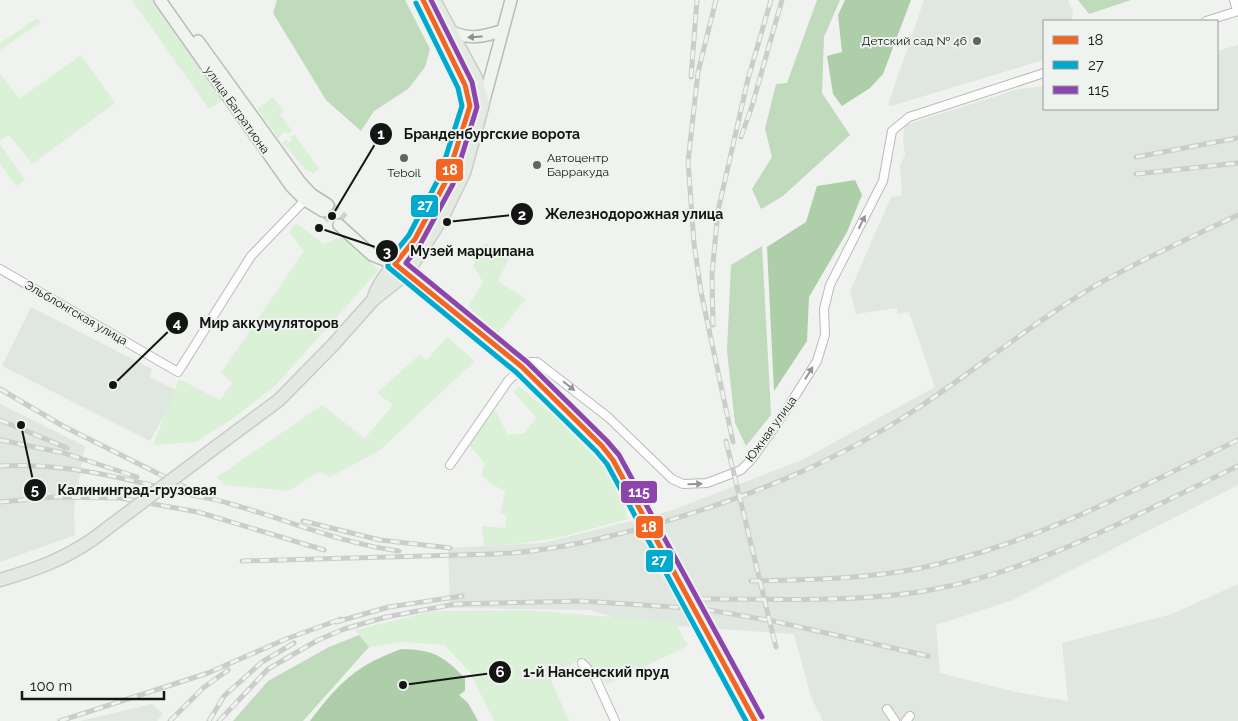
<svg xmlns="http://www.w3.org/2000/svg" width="1238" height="721" font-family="Raleway,sans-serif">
<rect width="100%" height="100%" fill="#f0f2f0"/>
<g fill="#e0e6e0">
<polygon points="924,0 1068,0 1073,12 1072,21 1044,21 1044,60 891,106 888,105"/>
<polygon points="1238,45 1238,485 1013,600 936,625 940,673 1020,693 1068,701 1062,643 1172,614 1238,584 1238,721 823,721 811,697 794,634 632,623 590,610 450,608 448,548 543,543 670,511 802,460 935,387 909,312 897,314 897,308 856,314 850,291 891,197 902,195 900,165 905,155 903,138 905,125 1019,89 1044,86 1044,109 1217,109 1217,51"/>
<polygon points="31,307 152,369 150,377 178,391 150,441 2,366"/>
<polygon points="0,404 85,446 74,509 75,535 0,562"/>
<polygon points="152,704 163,714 157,721 80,721"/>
</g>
<g fill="#dbf1d7">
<polygon points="132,0 155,0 223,100 209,109"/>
<polygon points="37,18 41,22 0,50 0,43"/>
<polygon points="81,55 115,103 32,164 9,135 0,141 0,73 19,99"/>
<polygon points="273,97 284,112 280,114 292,131 288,134 285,131 278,138 258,109"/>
<polygon points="295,135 319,169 313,173 306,170 282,142 287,140 289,143 292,141 290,137"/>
<polygon points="0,144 25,180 16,186 0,163"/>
<polygon points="296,223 324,244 342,236 379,270 276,385 232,419 196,442 153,445 179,379 220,400 232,383 221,373 304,251 289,232"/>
<polygon points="485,243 510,256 498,281 526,299 498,333 468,307 483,282 473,266"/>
<polygon points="447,337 475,361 379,451 330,477 320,471 289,491 225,485 217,477 322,405 365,438 393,405 377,393 419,355 427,360"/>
<polygon points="519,386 599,454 617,484 628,519 558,538 516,544 484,546 482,526 505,528 507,516 500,514 505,491 493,485 481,475 485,464 469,445 495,410 508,435 524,433 536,418 514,392"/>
<polygon points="525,610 675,622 688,646 607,684 583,657 571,665 548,673 569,721 494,721 469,671 444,645 403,642 369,647 355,630 434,611"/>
</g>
<g fill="#c0dabc">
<polygon points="277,0 405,0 430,49 425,67 408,89 374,111 361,131 326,100 273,13"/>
<polygon points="817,0 840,0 824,37 822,93 850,135 783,196 761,209 752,189 772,157 765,129 776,84 787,83"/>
<polygon points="1078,0 1131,0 1089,14"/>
<polygon points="762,246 771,415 746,446 735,423 727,351 731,265"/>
<polygon points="359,635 369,647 303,721 233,721 268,681 329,647"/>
</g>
<g fill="#aecea9">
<polygon points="845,0 911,0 883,74 870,88 842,106 833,94 827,56 842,52 838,15"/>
<polygon points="855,180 862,195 847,232 809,297 807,341 774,391 767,247 806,222 817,186"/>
<path d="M401 649C434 650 442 655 465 678V691L459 695 468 703 478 721H310C339 683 355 666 401 649Z"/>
</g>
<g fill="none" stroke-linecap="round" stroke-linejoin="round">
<g stroke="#cfd1cf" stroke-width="11" stroke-dasharray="11 5.5" stroke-linecap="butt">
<polyline points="328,205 344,219"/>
<polyline points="323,211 339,225"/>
</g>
<defs>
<g id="street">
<polyline points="1234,0 1237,11"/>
<polyline points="1206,21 1238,11"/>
<polyline points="0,269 178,372 251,256 305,200"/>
<polyline points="450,465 508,381 528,362 537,362 608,417 672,479 683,484 707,483 741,470 752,459 785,412 817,361 825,335 824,309 830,285 883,181 892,131 909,117 1044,73"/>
<polyline points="582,663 595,677 615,721"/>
<polyline points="887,709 895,721"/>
<polyline points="906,721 910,716"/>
</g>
<g id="secondary">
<polyline points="160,0 291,186 305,200 323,211"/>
<path d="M450 31C469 40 482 37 501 31"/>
<polyline points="198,41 300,182 311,194 328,205"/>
<polyline points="483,104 511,0"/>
<polyline points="339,225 372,255 395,264"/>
</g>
<g id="primary">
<polyline points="401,268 522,367 602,446 625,483"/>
<path d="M373 300C380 275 402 259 416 237 432 212 476 126 469 96 462 69 436 27 423 0"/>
<polyline points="213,449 279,400 333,345 373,300 407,273 442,218 464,173 483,104 476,78 434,0"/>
<path d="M0 580C34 570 63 560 93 539"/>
<polyline points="718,655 755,721"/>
</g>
</defs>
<use href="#street" stroke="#babbb9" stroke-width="10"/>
<use href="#secondary" stroke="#babbb9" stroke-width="14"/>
<use href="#primary" stroke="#caccca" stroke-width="15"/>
<use href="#street" stroke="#fdfdfd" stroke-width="8"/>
<use href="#secondary" stroke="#f0f4ef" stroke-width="11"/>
<use href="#primary" stroke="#e2eae2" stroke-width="12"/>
<defs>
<g id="rail">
<polyline points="716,0 698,72 688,162 694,243 701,292 733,442"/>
<polyline points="691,77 697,0"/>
<polyline points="741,137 752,106 782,0"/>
<polyline points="1136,157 1238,138"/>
<polyline points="1136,174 1238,163"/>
<polyline points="713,325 712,274 718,211 748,79 771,0"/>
<polyline points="0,389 63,426 193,491"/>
<polyline points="0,420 67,448"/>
<polyline points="0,440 64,453 137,477"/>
<polyline points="726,441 776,647"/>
<path d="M0 466C62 462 124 478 183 493 199 497 215 499 231 504 288 520 340 543 399 551"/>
<polyline points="0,502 55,497 120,498 198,512 324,550"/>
<polyline points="303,521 380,540 450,548"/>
<path d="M242 561 494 554C547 552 598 540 649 526 746 499 835 463 918 408 977 369 1032 323 1093 287 1140 260 1189 238 1238 215"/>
<path d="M751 581C806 580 862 579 916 569 1030 546 1134 490 1238 440"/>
<path d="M684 599C763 598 852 604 930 590 1039 570 1139 513 1238 466"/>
<polyline points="336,622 389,607 462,596"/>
<polyline points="60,721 208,673 286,639 341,619"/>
<polyline points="170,721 203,688 228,670"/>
<polyline points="209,721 224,696 262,662 294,643"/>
<polyline points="219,721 268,669 318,640 344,629 386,617 455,604 582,601 703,609 773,621 928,656"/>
</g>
</defs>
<use href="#rail" stroke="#cbcdcb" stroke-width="5"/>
<use href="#rail" stroke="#eff3ef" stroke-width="3" stroke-dasharray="9" stroke-linecap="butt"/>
<defs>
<g id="primary-bridge">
<polyline points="625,483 718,655"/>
<polyline points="93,539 213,449"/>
</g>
</defs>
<use href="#primary-bridge" stroke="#caccca" stroke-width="15" stroke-linecap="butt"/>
<use href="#primary-bridge" stroke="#e2eae2" stroke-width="12"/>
<defs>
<polyline id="bus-1" points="423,0 465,85 470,106 446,181 415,239 395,264 522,367 602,446 613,460 755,721"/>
<polyline id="bus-2" points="416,3 458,88 462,106 439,178 409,235 388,261 388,267 517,373 596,451 607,464 746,721"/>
<polyline id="bus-3" points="431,0 472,82 477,107 453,184 421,243 406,263 527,362 607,441 619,455 762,717"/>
</defs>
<use href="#bus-1" stroke="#eff3ef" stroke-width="9"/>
<use href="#bus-2" stroke="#eff3ef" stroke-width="9"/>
<use href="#bus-3" stroke="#eff3ef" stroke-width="9"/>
<use href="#bus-1" stroke="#f26522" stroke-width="5"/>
<use href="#bus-2" stroke="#00a9ce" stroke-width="5"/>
<use href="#bus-3" stroke="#8e44ad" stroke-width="5"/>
</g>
<defs><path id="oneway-solid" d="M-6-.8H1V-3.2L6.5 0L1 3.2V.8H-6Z" transform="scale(1.25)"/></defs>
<use fill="#8d908c" href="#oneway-solid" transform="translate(475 37) rotate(176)"/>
<g fill="#949594">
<use href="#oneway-solid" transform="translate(862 222) rotate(-63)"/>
<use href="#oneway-solid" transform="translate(809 373) rotate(-58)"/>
<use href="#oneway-solid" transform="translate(569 386) rotate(38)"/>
<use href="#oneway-solid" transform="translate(695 484) rotate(-1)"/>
</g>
<g fill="#616361" stroke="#eff3ef" stroke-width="2">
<circle cx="977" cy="41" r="5"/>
<circle cx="404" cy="158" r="5"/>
<circle cx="537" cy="165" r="5"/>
</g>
<g text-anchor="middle" stroke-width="4" stroke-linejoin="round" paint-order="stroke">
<g font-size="12" fill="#141614" stroke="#eff3ef" text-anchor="end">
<text x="967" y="45">Детский сад № 46</text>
<text x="547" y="162" text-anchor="start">Автоцентр<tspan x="547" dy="14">Барракуда</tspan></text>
<text x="404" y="177" text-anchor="middle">Teboil</text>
</g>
<g font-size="12" fill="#141614" stroke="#eff3ef">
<text transform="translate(237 110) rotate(55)" y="4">улица Багратиона</text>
<text transform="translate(76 313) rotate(30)" y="4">Эльблонгская улица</text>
<text transform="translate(771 429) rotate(-54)" y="4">Южная улица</text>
</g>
</g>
<path fill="none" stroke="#141614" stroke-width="2" d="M332 216L381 134M447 222L522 214M319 228L387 251M113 385L177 323M21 425L35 490M403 685L500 672"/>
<g fill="#141614" stroke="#eff3ef" stroke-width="2">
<circle cx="332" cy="216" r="5"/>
<circle cx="447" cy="222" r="5"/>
<circle cx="319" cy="228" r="5"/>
<circle cx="113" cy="385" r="5"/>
<circle cx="21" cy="425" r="5"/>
<circle cx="403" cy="685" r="5"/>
<circle cx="381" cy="134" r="12"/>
<circle cx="522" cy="214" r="12"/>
<circle cx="387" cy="251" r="12"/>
<circle cx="177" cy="323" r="12"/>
<circle cx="35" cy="490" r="12"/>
<circle cx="500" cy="672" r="12"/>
</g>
<g font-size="15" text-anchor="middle" font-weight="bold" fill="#fff">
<text x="381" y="139">1</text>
<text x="522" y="220">2</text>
<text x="387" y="257">3</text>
<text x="177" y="328">4</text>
<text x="35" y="495">5</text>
<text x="500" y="677">6</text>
</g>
<g font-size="14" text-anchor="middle" font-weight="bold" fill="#141614" stroke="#eff3ef" stroke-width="4" stroke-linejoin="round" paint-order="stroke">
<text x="492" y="139">Бранденбургские ворота</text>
<text x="634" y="219">Железнодорожная улица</text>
<text x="472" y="256">Музей марципана</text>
<text x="269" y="328">Мир аккумуляторов</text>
<text x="137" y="495">Калининград-грузовая</text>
<text x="596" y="677">1-й Нансенский пруд</text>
</g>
<g stroke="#eff3ef" stroke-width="2">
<rect x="435" y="158" width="29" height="24" rx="5" fill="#f26522"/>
<rect x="410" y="194" width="29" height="24" rx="5" fill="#00a9ce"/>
<rect x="620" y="480" width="38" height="24" rx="5" fill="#8e44ad"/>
<rect x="635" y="515" width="29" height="24" rx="5" fill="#f26522"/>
<rect x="645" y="549" width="29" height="24" rx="5" fill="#00a9ce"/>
</g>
<g font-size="14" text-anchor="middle" font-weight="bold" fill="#fff">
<text x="450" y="175">18</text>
<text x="425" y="210">27</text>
<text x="639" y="497">115</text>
<text x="649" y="532">18</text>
<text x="659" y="565">27</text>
</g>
<rect x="1043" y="20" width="175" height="90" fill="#eff3ef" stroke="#979b97"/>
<rect x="1053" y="36" width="25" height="8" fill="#f26522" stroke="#979b97"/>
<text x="1088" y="45" font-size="15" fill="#141614">18</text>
<rect x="1053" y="61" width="25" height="8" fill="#00a9ce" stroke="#979b97"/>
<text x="1088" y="70" font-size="15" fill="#141614">27</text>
<rect x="1053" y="86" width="25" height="8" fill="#8e44ad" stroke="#979b97"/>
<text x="1088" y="95" font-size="15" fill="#141614">115</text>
<path d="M22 691v8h142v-8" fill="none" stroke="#141614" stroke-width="2.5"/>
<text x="30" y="691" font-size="15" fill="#141614" stroke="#eff3ef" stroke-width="4" paint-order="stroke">100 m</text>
</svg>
